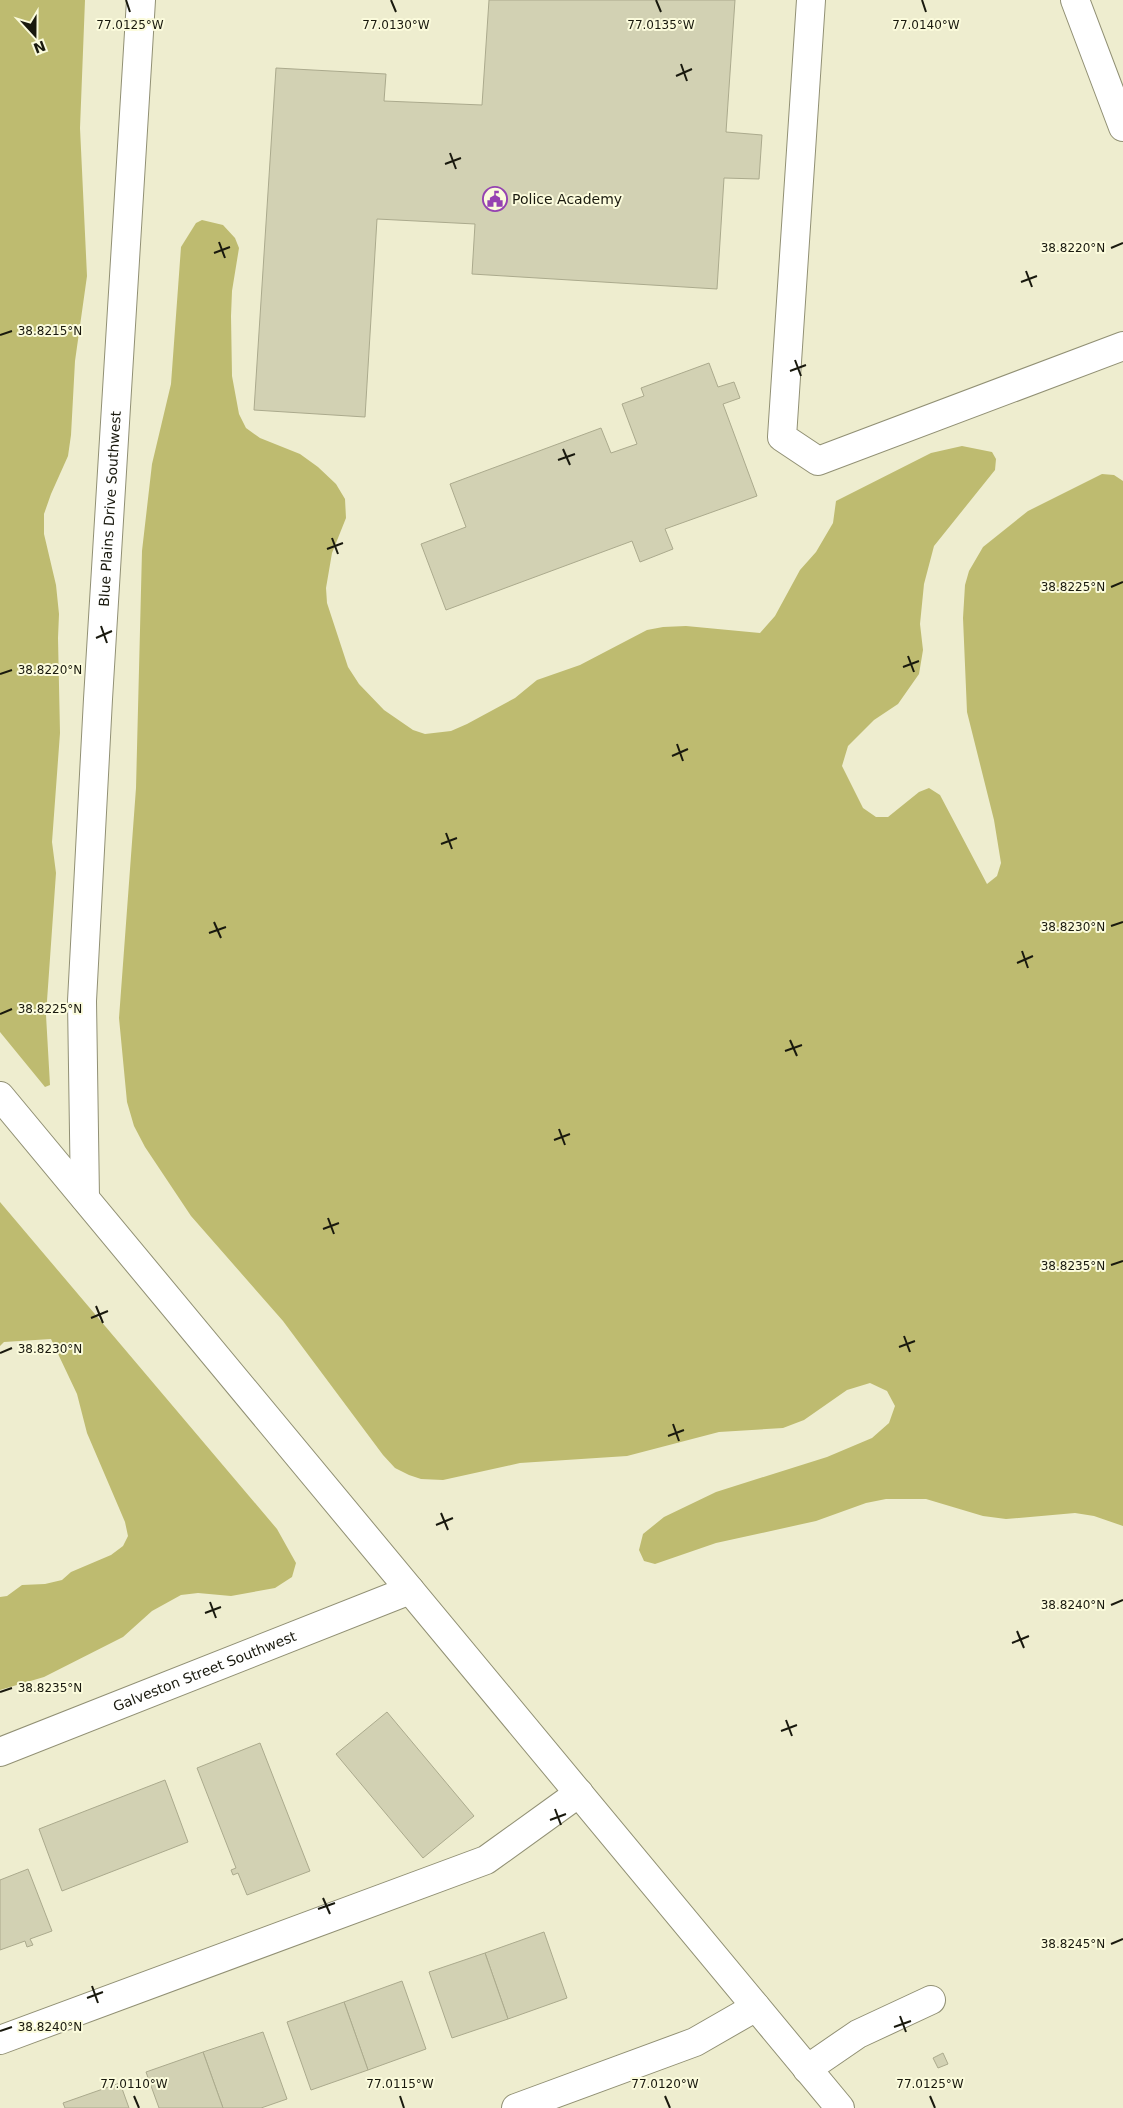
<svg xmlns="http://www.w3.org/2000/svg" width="1123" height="2108" font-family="'DejaVu Sans',sans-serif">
<rect width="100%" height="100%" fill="#eeedcf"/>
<g fill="#bebb70">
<polygon points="0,0 85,0 80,128 87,276 75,361 71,435 68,456 51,494 44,514 44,534 56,585 59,614 58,638 60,733 52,842 56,873 46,1015 50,1085 45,1087 0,1032"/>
<polygon points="202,220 223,225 235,238 239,248 232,291 231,316 232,376 239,414 246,428 260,438 300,454 318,467 336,484 345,499 346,518 332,553 326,588 327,603 348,667 359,684 384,710 413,730 425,734 451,731 467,724 515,698 537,680 580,665 647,630 663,627 686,626 760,633 775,616 800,570 816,552 833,523 836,501 931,453 962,446 992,452 996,459 995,470 934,546 924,584 920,624 923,650 919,674 898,704 874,720 848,746 842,766 863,808 876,817 888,817 919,792 929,788 940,795 987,884 997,876 1001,863 994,820 967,712 963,618 965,585 969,571 983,547 1028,511 1102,474 1114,475 1123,481 1123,1526 1094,1516 1075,1513 1006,1519 983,1516 926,1499 886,1499 866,1503 816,1521 716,1543 655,1564 644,1561 639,1550 643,1534 664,1517 716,1492 827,1457 872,1438 889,1423 895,1406 887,1391 870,1383 847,1390 804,1420 783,1428 719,1432 627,1456 520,1463 443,1480 421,1479 409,1475 395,1468 383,1455 283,1321 191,1216 145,1147 134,1126 127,1102 119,1018 136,788 142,551 152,464 171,384 181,247 196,223"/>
<polygon points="0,1202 277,1529 296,1563 292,1577 275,1588 231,1596 198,1593 181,1595 152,1611 123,1637 44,1677 0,1690 0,1597 7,1596 22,1585 45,1584 62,1580 71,1572 111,1555 123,1546 128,1536 125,1522 87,1433 77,1394 51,1339 4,1342 0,1346"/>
</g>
<g fill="#d2d1b3" stroke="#abaa8d">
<polygon points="489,0 735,0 726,132 762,135 759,179 724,178 717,289 472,274 475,224 377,219 365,417 254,410 276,68 386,74 384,101 482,105"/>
<polygon points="709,363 718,387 734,382 740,398 723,404 757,496 665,529 673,549 640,562 632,541 446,610 421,544 466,527 450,484 601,428 611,453 637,444 622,404 644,396 641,388"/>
<polygon points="387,1712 474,1816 423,1858 336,1754"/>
<polygon points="260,1743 310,1871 247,1895 238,1873 233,1875 231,1870 236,1868 197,1768"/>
<polygon points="165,1780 188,1842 62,1891 39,1829"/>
<polygon points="28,1869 52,1931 30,1939 33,1945 27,1947 25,1941 0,1950 0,1880"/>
<polygon points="544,1932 567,1998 508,2019 485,1953"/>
<polygon points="485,1953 508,2019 452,2038 429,1972"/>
<polygon points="402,1981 426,2049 368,2070 344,2002"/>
<polygon points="344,2002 368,2070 311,2090 287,2022"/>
<polygon points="263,2032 287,2099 261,2108 223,2108 203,2052"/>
<polygon points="203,2052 223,2108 159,2108 146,2072"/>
<polygon points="943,2053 948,2064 938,2068 933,2058"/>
<polygon points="120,2083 129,2108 65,2108 63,2103"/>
</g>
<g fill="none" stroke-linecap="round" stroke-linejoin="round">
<defs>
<g id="minor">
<polyline points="811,0 782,437 818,461 1123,346"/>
<polyline points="1075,0 1123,127"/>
<polyline points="0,1096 840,2108"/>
<path id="s1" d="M85 1198 82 1001 98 699 141 0"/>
<path id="s2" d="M0 1752 410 1590"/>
<polyline points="0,2040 486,1860 579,1793"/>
<polyline points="807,2069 858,2034 931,2000"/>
<polyline points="516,2108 695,2042 756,2007"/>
</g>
</defs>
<use href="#minor" stroke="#919074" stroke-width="30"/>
<use href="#minor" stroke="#fff" stroke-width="28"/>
</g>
<path fill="none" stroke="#19190e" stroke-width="2" d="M126 0 130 12M391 0 396 12M656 0 661 12M922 0 926 12M681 64 687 81M676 76 692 69M450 153 456 169M445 164 461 158M219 242 225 258M1111 248 1123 243M214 253 230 247M1026 271 1032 287M1021 282 1037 276M0 335 12 331M795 360 801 376M790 371 806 365M563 449 570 465M558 460 575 454M332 538 338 554M327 549 343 543M1111 587 1123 582M101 626 107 643M96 638 112 631M908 656 914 672M903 667 919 661M0 674 12 670M677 744 683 761M672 756 688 749M446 833 452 849M441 844 457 838M214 922 221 938M1111 926 1123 922M209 933 226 927M1022 951 1028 968M1017 963 1033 956M0 1014 12 1009M790 1040 797 1056M785 1051 802 1045M559 1129 565 1145M554 1140 570 1134M328 1218 334 1234M323 1229 339 1223M1111 1265 1123 1261M96 1306 103 1323M91 1318 108 1311M904 1336 910 1352M899 1347 915 1341M0 1353 12 1348M673 1424 679 1441M668 1436 684 1430M441 1513 448 1530M436 1525 453 1518M210 1602 216 1618M1111 1605 1123 1600M205 1613 221 1607M1017 1631 1024 1648M1012 1643 1029 1636M0 1692 12 1688M786 1720 792 1736M781 1731 797 1725M555 1809 561 1825M550 1820 566 1814M323 1898 330 1914M318 1909 335 1903M1111 1944 1123 1939M92 1986 98 2003M87 1998 103 1992M900 2016 906 2032M894 2027 911 2021M0 2031 12 2027M134 2096 139 2108M400 2096 404 2108M665 2096 670 2108M930 2096 935 2108"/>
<defs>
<symbol id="civic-ring" viewBox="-11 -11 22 22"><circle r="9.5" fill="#fbfbdc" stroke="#9542b1" stroke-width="1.5"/><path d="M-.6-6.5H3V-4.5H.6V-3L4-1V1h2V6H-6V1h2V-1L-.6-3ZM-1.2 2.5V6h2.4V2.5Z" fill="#9542b1"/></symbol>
</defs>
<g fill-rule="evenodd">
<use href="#civic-ring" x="481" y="185" width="28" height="28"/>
</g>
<g text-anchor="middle" stroke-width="4" stroke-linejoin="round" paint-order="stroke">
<g font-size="14" fill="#19190e" stroke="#fbfbdc" text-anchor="start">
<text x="512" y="204">Police Academy</text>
</g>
<g font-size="14" fill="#19190e" stroke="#fbfbdc">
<text dy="5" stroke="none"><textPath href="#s1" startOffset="690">Blue Plains Drive Southwest</textPath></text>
<text dy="5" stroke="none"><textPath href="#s2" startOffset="220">Galveston Street Southwest</textPath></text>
</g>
</g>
<g font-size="12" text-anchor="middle" fill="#19190e" stroke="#fbfbdc" stroke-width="4" stroke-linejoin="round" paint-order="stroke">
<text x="130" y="29">77.0125°W</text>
<text x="396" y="29">77.0130°W</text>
<text x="661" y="29">77.0135°W</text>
<text x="926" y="29">77.0140°W</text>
<text x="1073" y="252">38.8220°N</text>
<text x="50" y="335">38.8215°N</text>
<text x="1073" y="591">38.8225°N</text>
<text x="50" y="674">38.8220°N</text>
<text x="1073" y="931">38.8230°N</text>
<text x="50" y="1013">38.8225°N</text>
<text x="1073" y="1270">38.8235°N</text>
<text x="50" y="1353">38.8230°N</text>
<text x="1073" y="1609">38.8240°N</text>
<text x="50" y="1692">38.8235°N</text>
<text x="1073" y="1948">38.8245°N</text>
<text x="50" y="2031">38.8240°N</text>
<text x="134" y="2088">77.0110°W</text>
<text x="400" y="2088">77.0115°W</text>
<text x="665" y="2088">77.0120°W</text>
<text x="930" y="2088">77.0125°W</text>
</g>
<g transform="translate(35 35) rotate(159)" stroke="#fbfbdc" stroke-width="4" paint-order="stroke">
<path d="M0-4L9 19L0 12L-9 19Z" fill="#19190e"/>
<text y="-8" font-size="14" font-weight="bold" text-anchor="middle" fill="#19190e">N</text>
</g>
</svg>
